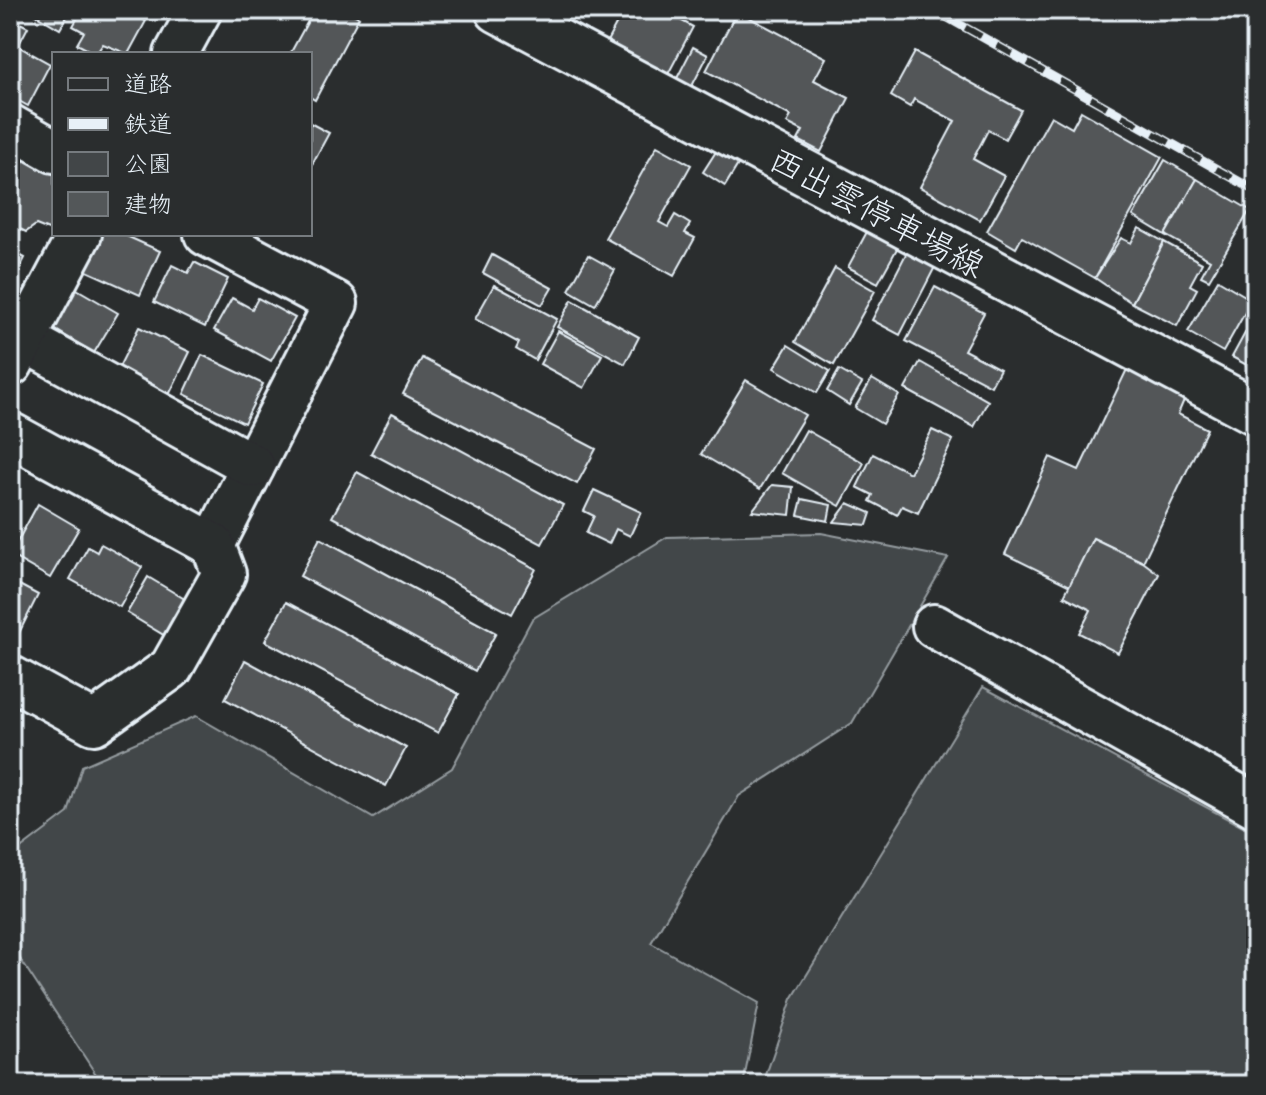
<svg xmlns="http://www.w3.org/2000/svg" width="1266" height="1095" font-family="Caveat,'Klee One',sans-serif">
<rect width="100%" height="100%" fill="#2a2d2e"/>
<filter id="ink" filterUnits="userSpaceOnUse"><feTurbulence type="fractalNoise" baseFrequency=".0125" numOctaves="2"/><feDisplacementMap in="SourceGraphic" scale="16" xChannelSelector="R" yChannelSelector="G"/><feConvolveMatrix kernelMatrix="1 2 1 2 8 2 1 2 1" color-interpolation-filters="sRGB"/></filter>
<g filter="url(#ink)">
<g fill="#424648" stroke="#959ca0" stroke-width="2">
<polygon points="821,533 948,558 852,723 739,796 651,943 759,1003 743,1085 103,1085 13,948 10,857 68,813 82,766 196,716 373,818 452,768 532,619 667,537"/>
<polygon points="983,687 1256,834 1256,1085 771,1085 766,1075 792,999"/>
</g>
<g fill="#535759" stroke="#e8f1f8" stroke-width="2">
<polygon points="28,10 71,10 60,29"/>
<polygon points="82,10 126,10 146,21 128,54 103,44 96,54 77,44 84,32 73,26"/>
<polygon points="314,10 322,15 325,10 346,10 359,17 315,100 310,97 310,54 290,54"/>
<polygon points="576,10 603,10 597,21"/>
<polygon points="624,10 662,10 693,27 666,78 605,45"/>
<polygon points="737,11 826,58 814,80 849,98 821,152 798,140 803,131 787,123 791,116 706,71"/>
<polygon points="10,18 28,27 18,46 50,64 28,106 10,96"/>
<polygon points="693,47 708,55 690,90 675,82"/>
<polygon points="915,52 1021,110 1005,139 988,130 973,159 1004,176 980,220 920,187 955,121 914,99 910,107 891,96"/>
<polygon points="1081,111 1162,157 1095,278 1022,237 1016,248 987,231 1051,116 1072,128"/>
<polygon points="310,123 329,133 310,168"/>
<polygon points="657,146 691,165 659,222 668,227 675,215 690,224 685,233 695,238 674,276 605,238"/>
<polygon points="717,150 739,163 725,186 703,172"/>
<polygon points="24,159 54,173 54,224 51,231 36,225 26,232 10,224 10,165 20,169"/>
<polygon points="1165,160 1197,179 1165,235 1133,216"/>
<polygon points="1197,179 1250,210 1209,280 1201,276 1210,260 1165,235"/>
<polygon points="869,228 899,245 878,283 848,267"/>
<polygon points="1139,228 1164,242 1132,303 1095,278 1121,238 1131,243"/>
<polygon points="92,234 122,234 160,251 140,295 78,267"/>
<polygon points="1164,242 1202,263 1190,285 1197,289 1177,326 1132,303"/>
<polygon points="909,248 937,263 900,335 872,320"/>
<polygon points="10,250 25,258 10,287"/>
<polygon points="492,255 552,288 542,305 483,273"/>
<polygon points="588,255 615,270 595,305 569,290"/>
<polygon points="194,262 228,279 205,327 154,302 172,265 188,273"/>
<polygon points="835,268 875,291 834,365 795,342"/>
<polygon points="1218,280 1252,300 1223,352 1188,332"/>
<polygon points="494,285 557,319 535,360 516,349 519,343 475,319"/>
<polygon points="935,287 984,313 964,350 1000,369 991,386 906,341"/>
<polygon points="75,288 118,313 94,353 51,327"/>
<polygon points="232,298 252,309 258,298 295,318 271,361 214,330"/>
<polygon points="572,300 639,337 625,364 557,327"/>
<polygon points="1256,313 1256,370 1232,357"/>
<polygon points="139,327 190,352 169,395 118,369"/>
<polygon points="558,331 602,355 584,388 540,364"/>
<polygon points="788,345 830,371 817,393 774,368"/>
<polygon points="202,355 263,384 244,423 184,394"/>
<polygon points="422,358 596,449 577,484 403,394"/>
<polygon points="920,362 988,401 974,427 905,389"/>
<polygon points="1129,365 1187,393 1178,414 1207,429 1143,562 1093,538 1070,586 1005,554 1050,457 1079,470"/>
<polygon points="839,370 862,383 849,405 827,391"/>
<polygon points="872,379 899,395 882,424 855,408"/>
<polygon points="746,380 805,415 760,489 701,454"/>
<polygon points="392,413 563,505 542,544 371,453"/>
<polygon points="806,430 864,463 840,506 782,473"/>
<polygon points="932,430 953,440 918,513 902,506 897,515 870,501 873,495 857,487 873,454 910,473"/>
<polygon points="357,472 536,569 512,614 332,517"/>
<polygon points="772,485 793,487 790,515 752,511"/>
<polygon points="594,490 641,512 630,536 616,529 609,544 586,533 594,516 584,511"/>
<polygon points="802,499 831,505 828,521 798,515"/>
<polygon points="848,503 871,513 867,525 834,522"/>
<polygon points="38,504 79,528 50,578 10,555"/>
<polygon points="320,538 496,633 475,671 300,576"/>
<polygon points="1093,538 1143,562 1159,574 1118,653 1079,633 1091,610 1064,596"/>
<polygon points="101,544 142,567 120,607 70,579 88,547 97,552"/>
<polygon points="148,577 188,601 167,637 127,613"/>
<polygon points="10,580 38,595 16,639 10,636"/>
<polygon points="286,602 459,694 438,733 265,641"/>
<polygon points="245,660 406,748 386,786 225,699"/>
</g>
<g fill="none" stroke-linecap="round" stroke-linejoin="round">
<defs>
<g id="minor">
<polyline points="176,54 200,10"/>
<polyline points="10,126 54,151"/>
<polyline points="206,234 336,303 213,545"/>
<polyline points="10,332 253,466"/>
<polyline points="11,364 80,234"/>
<polyline points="10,434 213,545 224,574 171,668 94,723 10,677"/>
<polyline points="934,626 1256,806"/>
</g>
<polyline id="major" points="498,10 1256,412"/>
</defs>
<use href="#minor" stroke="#e8f1f8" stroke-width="48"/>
<use href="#major" stroke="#e8f1f8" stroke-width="50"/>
<use href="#minor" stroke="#2a2d2e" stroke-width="42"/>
<use href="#major" stroke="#2a2d2e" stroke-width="44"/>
<defs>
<polyline id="rail" points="934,10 1256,191"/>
</defs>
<use href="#rail" stroke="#e8f1f8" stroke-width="9"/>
<use href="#rail" stroke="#2a2d2e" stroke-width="6" stroke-dasharray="18" stroke-linecap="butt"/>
</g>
</g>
<g text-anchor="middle" stroke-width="6" stroke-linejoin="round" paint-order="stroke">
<g font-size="34" fill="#e8f1f8" stroke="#2a2d2e">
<text transform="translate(877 212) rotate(28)" y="12">西出雲停車場線</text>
</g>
</g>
<rect width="1266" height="1095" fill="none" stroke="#2a2d2e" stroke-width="40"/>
<rect x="20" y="20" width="1226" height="1055" fill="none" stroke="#e8f1f8" stroke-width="3" filter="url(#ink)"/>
<rect x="52" y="52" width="260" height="184" fill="#2a2d2e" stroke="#767b7f" stroke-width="2"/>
<rect x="68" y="78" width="40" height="12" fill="#2a2d2e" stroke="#767b7f" stroke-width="2"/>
<text x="124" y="92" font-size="24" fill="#e8f1f8">道路</text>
<rect x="68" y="118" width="40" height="12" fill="#e8f1f8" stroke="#767b7f" stroke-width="2"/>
<text x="124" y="132" font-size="24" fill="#e8f1f8">鉄道</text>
<rect x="68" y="152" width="40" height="24" fill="#424648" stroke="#767b7f" stroke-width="2"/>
<text x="124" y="172" font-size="24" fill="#e8f1f8">公園</text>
<rect x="68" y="192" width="40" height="24" fill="#535759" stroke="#767b7f" stroke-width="2"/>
<text x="124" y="212" font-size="24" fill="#e8f1f8">建物</text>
</svg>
